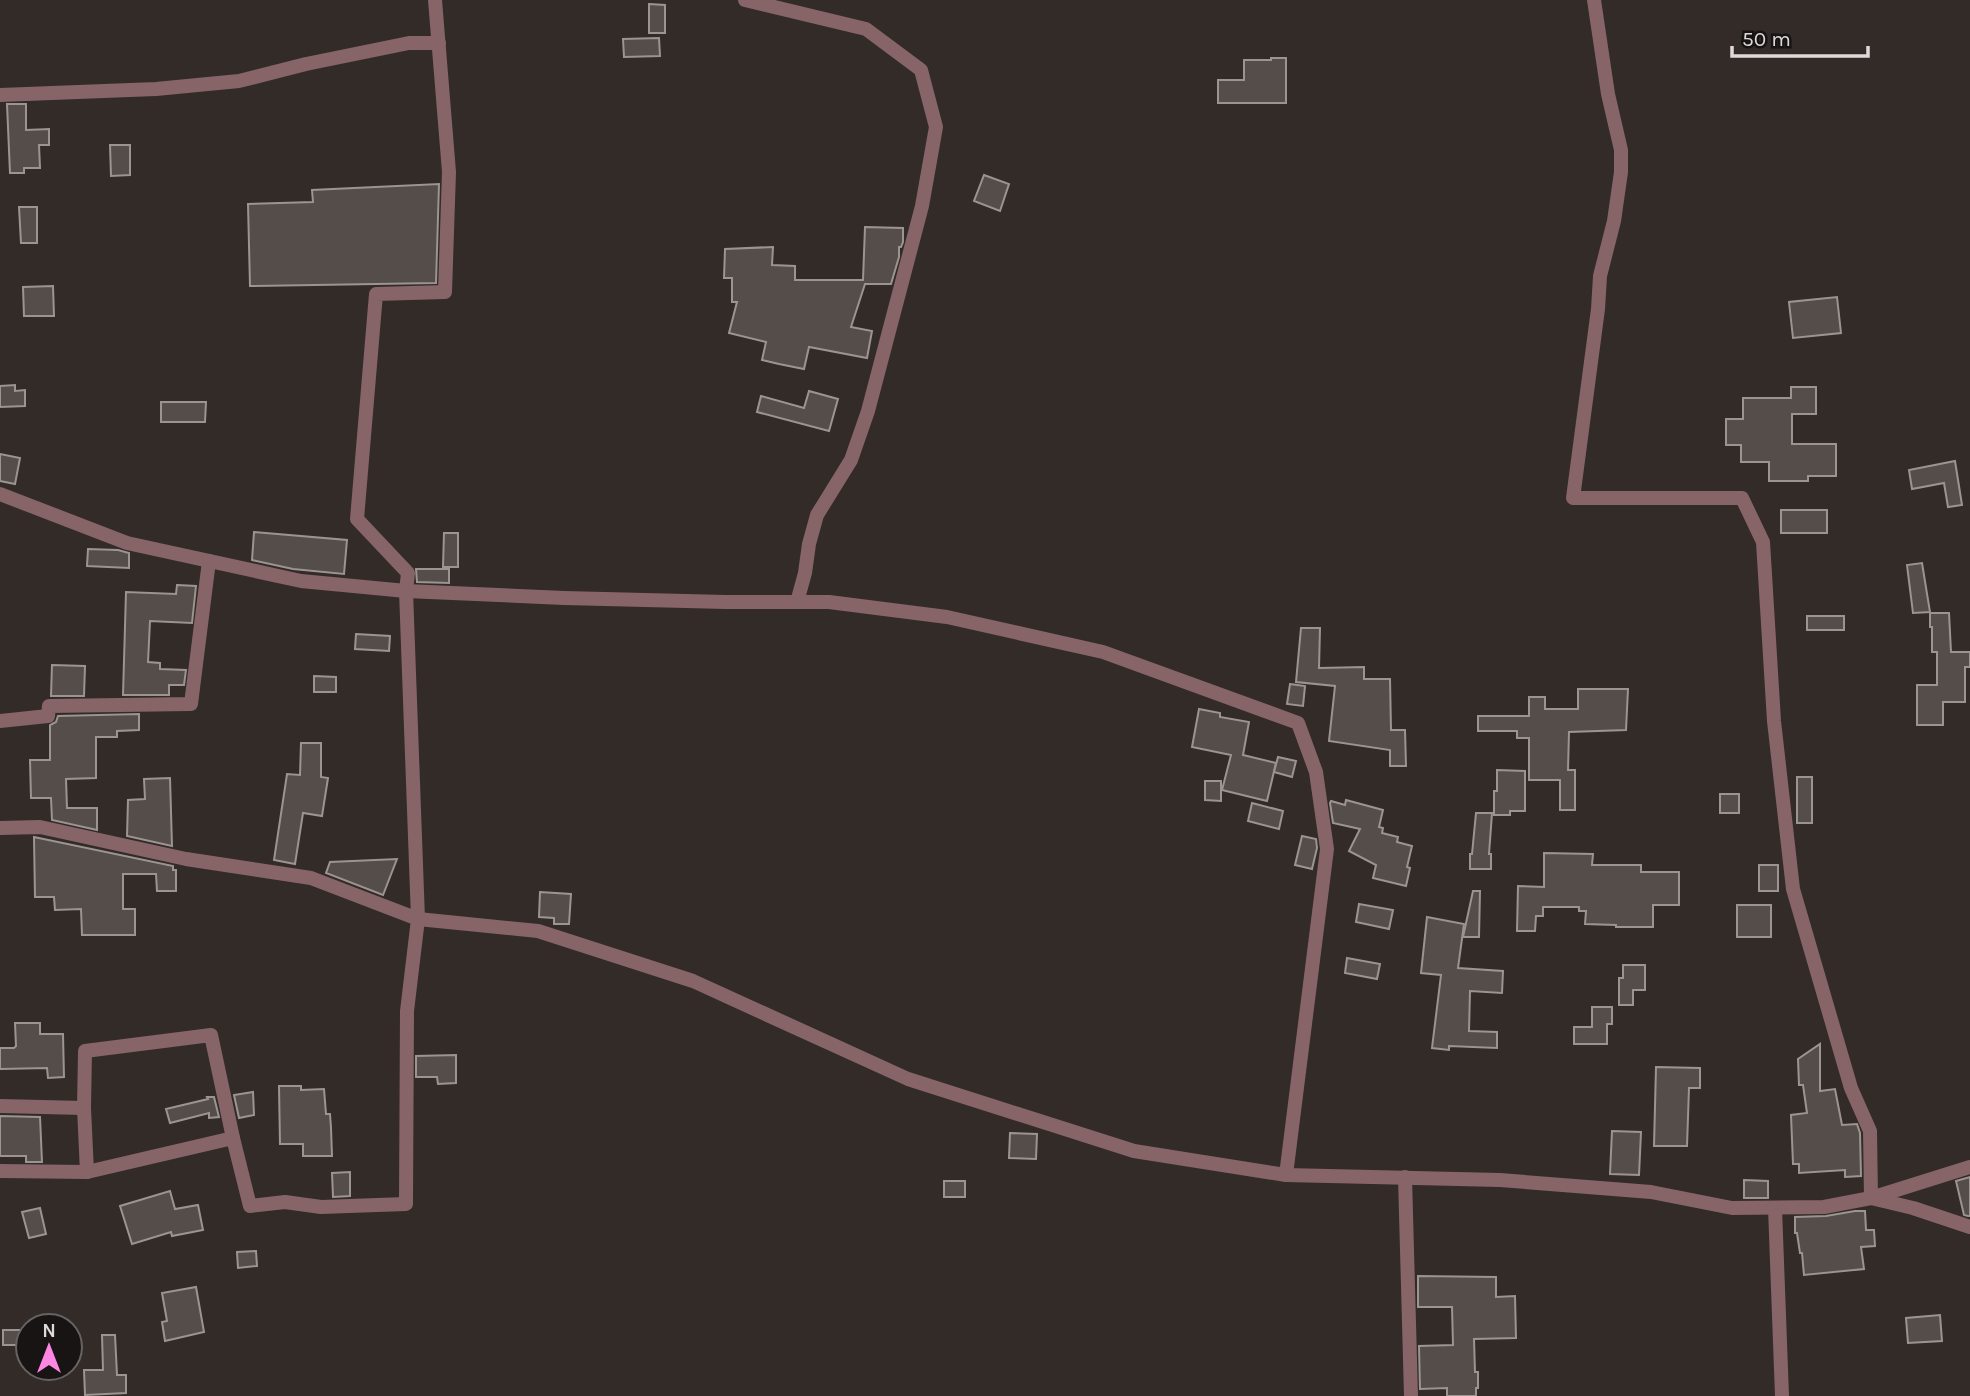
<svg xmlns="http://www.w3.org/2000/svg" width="1970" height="1396" font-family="Karla,sans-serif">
<rect width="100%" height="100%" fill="#322b28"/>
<g fill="#544d4a" stroke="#9c9491" stroke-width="2">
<polygon points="649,4 665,5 665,33 649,33"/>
<polygon points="659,38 660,56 624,57 623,39"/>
<polygon points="1271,58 1286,58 1286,103 1218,103 1218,80 1244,80 1244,60 1271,60"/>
<polygon points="7,104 26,104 26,130 49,129 49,145 39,145 40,168 24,168 24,173 10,173"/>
<polygon points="110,145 130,145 130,175 111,176"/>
<polygon points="984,175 1009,184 1000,211 974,201"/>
<polygon points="439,184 436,283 250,286 248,204 313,202 312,190"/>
<polygon points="19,207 37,207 37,243 21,243"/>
<polygon points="865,227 903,228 903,242 901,247 899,247 899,257 891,284 865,284 851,327 872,331 867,358 809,347 804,369 779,364 762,360 766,342 729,333 737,302 732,302 732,278 724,278 725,249 773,247 772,265 795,266 795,280 863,280"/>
<polygon points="53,286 54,316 24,316 23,287"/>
<polygon points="1837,297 1841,333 1793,338 1789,302"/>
<polygon points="15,385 15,391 25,390 25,406 0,407 0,386"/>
<polygon points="1791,387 1816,387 1816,414 1792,414 1792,444 1836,444 1836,476 1808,476 1808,481 1769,481 1769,462 1741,462 1741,445 1726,445 1726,419 1743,419 1743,398 1791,398"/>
<polygon points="809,391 838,399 829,431 757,412 761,396 804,408"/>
<polygon points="161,402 206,402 205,422 161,422"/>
<polygon points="0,454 20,458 15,484 0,481"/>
<polygon points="1955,461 1962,505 1948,507 1944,483 1912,489 1909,470"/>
<rect x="1781" y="510" width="46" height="23"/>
<polygon points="254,532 347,540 344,574 293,569 252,560"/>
<polygon points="444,533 458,533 458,567 443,567"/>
<polygon points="88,549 118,550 129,553 129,568 87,566"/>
<polygon points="1922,563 1930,612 1913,613 1907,565"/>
<polygon points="416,569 449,569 449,583 417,582"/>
<polygon points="177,585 196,586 192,623 150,621 148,662 160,663 160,669 186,670 184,685 169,685 169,695 123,695 126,592 176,594"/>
<polygon points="1930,613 1949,613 1951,652 1970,652 1970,667 1965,667 1965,702 1943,702 1943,725 1917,725 1917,685 1937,685 1937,652 1932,652 1932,627 1930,627"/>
<rect x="1807" y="616" width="37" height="14"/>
<polygon points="1301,628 1320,628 1319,668 1364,667 1364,679 1390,679 1391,730 1405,730 1406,766 1390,766 1390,750 1329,741 1335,686 1296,682"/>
<polygon points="356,634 390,636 389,651 355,649"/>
<polygon points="52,665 85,666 84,696 51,696"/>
<polygon points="314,676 336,677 336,692 314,692"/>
<polygon points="1290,684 1305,686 1303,706 1287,704"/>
<polygon points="1578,689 1628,689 1626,730 1569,732 1568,770 1575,770 1575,810 1560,810 1560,780 1529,780 1529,738 1517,738 1517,731 1478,731 1478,716 1529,716 1529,697 1545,697 1545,709 1578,709"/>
<polygon points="1199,709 1220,713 1220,717 1249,722 1243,755 1276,763 1267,801 1222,790 1231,755 1192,747"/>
<polygon points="139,714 139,730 117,731 117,737 96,737 96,778 66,779 67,808 97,808 97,830 52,820 51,798 31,798 30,760 50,760 50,725 56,722 58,716"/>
<polygon points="301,743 321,743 321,777 328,778 322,816 303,813 295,864 274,860 287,774 300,775"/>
<polygon points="1278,757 1296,761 1292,777 1274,772"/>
<polygon points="1497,770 1525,771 1525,811 1510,811 1510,815 1494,815 1494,791 1497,791"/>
<rect x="1797" y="777" width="15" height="46"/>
<polygon points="170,778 172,846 127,836 128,800 145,799 144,779"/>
<polygon points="1205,781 1221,781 1221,801 1205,800"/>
<rect x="1720" y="794" width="19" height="19"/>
<polygon points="1346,800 1383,810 1379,827 1383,828 1382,833 1398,837 1397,842 1412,846 1407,867 1410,868 1406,886 1373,878 1376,865 1349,851 1360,829 1333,823 1330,803 1331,801 1345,805"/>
<polygon points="1252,803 1283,811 1279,829 1248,821"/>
<polygon points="1476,813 1492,813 1489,854 1491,854 1491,869 1470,869 1470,854 1472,854"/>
<polygon points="1302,836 1316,839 1317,848 1312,869 1295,865"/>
<polygon points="34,837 173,866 173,870 176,870 176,891 157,891 156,874 123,874 123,909 135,909 135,935 82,935 81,909 55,910 54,897 35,897"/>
<polygon points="1544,853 1593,854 1592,865 1641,865 1641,872 1679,872 1679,905 1653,905 1653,927 1616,927 1616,925 1585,924 1586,911 1579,911 1579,907 1543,907 1543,916 1536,916 1535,931 1517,931 1518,886 1544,887"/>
<polygon points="397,859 383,895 326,873 330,862"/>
<rect x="1759" y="865" width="19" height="26"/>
<polygon points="1473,891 1480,891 1479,937 1463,937"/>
<polygon points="540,892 571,894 569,924 554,924 554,918 539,917"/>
<polygon points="1359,904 1393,910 1389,929 1356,922"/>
<rect x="1737" y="905" width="34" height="32"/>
<polygon points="1427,917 1464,924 1458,968 1503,971 1502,993 1470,991 1469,1031 1497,1032 1497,1048 1449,1046 1449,1050 1432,1048 1441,975 1421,973"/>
<polygon points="1347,958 1380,964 1377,979 1345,973"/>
<polygon points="1623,965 1645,965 1645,990 1633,990 1633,1005 1619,1005 1619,978 1623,978"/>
<polygon points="1592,1007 1612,1007 1612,1024 1607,1024 1607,1044 1574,1044 1574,1027 1592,1027"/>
<polygon points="15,1023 40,1023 40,1034 63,1034 64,1077 48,1078 47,1068 0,1069 0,1048 14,1048 16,1046"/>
<polygon points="1820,1044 1820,1091 1835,1089 1842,1125 1857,1124 1860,1133 1861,1176 1845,1177 1845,1170 1799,1173 1799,1164 1793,1164 1791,1115 1807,1113 1803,1085 1799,1085 1798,1059"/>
<polygon points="456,1055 456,1083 438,1084 437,1077 416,1077 416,1056"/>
<polygon points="1656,1067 1700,1068 1700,1088 1689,1088 1687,1146 1654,1146"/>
<polygon points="279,1086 301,1086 301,1090 324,1089 326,1114 330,1114 331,1128 332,1156 303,1156 303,1144 280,1144"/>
<polygon points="253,1092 254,1115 239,1118 234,1095"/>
<polygon points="207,1097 214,1097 219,1117 209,1118 209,1113 170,1123 166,1109 208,1099"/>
<polygon points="0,1116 40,1117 42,1162 26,1162 26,1156 0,1156"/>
<polygon points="1612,1131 1641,1132 1639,1175 1610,1174"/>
<polygon points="1010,1133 1037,1134 1036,1159 1009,1158"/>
<polygon points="350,1172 350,1196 333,1197 332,1173"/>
<polygon points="1970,1177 1970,1216 1968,1216 1964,1215 1956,1181"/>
<polygon points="1744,1180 1768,1181 1768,1198 1744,1198"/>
<rect x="944" y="1181" width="21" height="16"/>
<polygon points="170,1191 175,1209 198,1205 203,1230 172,1236 171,1232 132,1244 120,1206"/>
<polygon points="40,1208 46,1234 29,1238 22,1212"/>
<polygon points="1855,1211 1865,1211 1866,1230 1874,1230 1875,1246 1861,1247 1864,1269 1804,1275 1802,1253 1800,1253 1797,1233 1795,1233 1795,1217 1826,1216"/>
<polygon points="256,1251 257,1266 238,1268 237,1252"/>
<polygon points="1418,1276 1496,1277 1496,1297 1515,1296 1516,1338 1474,1339 1475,1372 1478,1372 1478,1388 1476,1388 1476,1396 1447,1396 1447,1388 1420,1389 1419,1346 1453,1345 1452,1307 1418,1307"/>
<polygon points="196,1287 204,1332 165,1341 162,1322 167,1321 162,1293"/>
<polygon points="1940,1315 1942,1341 1908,1343 1906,1318"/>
<polygon points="3,1330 24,1330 25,1345 3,1345"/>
<polygon points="102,1335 115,1335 117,1375 126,1375 126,1393 85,1395 84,1370 103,1370"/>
</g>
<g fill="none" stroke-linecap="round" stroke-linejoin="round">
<g stroke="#876468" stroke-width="14">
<polyline points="745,0 866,29 921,70 936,127 922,206 868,411 851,460 817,515 809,544 805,573 797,602"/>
<polyline points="1594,0 1608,94 1621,150 1621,172 1614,221 1600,276 1598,309 1573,498 1742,498 1763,542 1774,721 1793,889 1851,1088 1870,1131 1871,1198 1913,1208 1970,1227"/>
<polyline points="0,95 156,89 239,81 306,64 409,43 439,43"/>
<polyline points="0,494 127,543 301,581 406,591 564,598 726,602 829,602 947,617 1103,652 1298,723 1316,772 1327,849 1286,1175"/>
<polyline points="0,721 48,716 49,706 191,704 209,561"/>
<polyline points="0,828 40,827 186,859 311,878 418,919 406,591 408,573 357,519 376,294 445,292 449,172 435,0"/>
<polyline points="0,1106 84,1108"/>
<polyline points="0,1171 87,1172 233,1138 250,1206 285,1202 321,1207 406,1204 407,1011 418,919 538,931 693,981 908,1079 1134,1151 1286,1175 1500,1180 1651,1192 1732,1208 1824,1207 1871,1198 1970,1167"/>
<polyline points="87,1172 84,1108 85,1051 211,1035 233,1138"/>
<polyline points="1405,1177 1411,1396"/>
<polyline points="1775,1208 1782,1396"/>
</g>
</g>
<g transform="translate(49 1347)"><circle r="33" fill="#171413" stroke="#676362" stroke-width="2"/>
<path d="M0-5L12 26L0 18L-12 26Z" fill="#fc86e4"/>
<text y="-10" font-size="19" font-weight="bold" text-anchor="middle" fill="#dfdad9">N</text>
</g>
<path d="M1732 46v10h136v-10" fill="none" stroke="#dfdad9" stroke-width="3.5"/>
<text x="1742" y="46" font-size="21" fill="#dfdad9" stroke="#171413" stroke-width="5" paint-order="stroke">50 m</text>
</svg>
